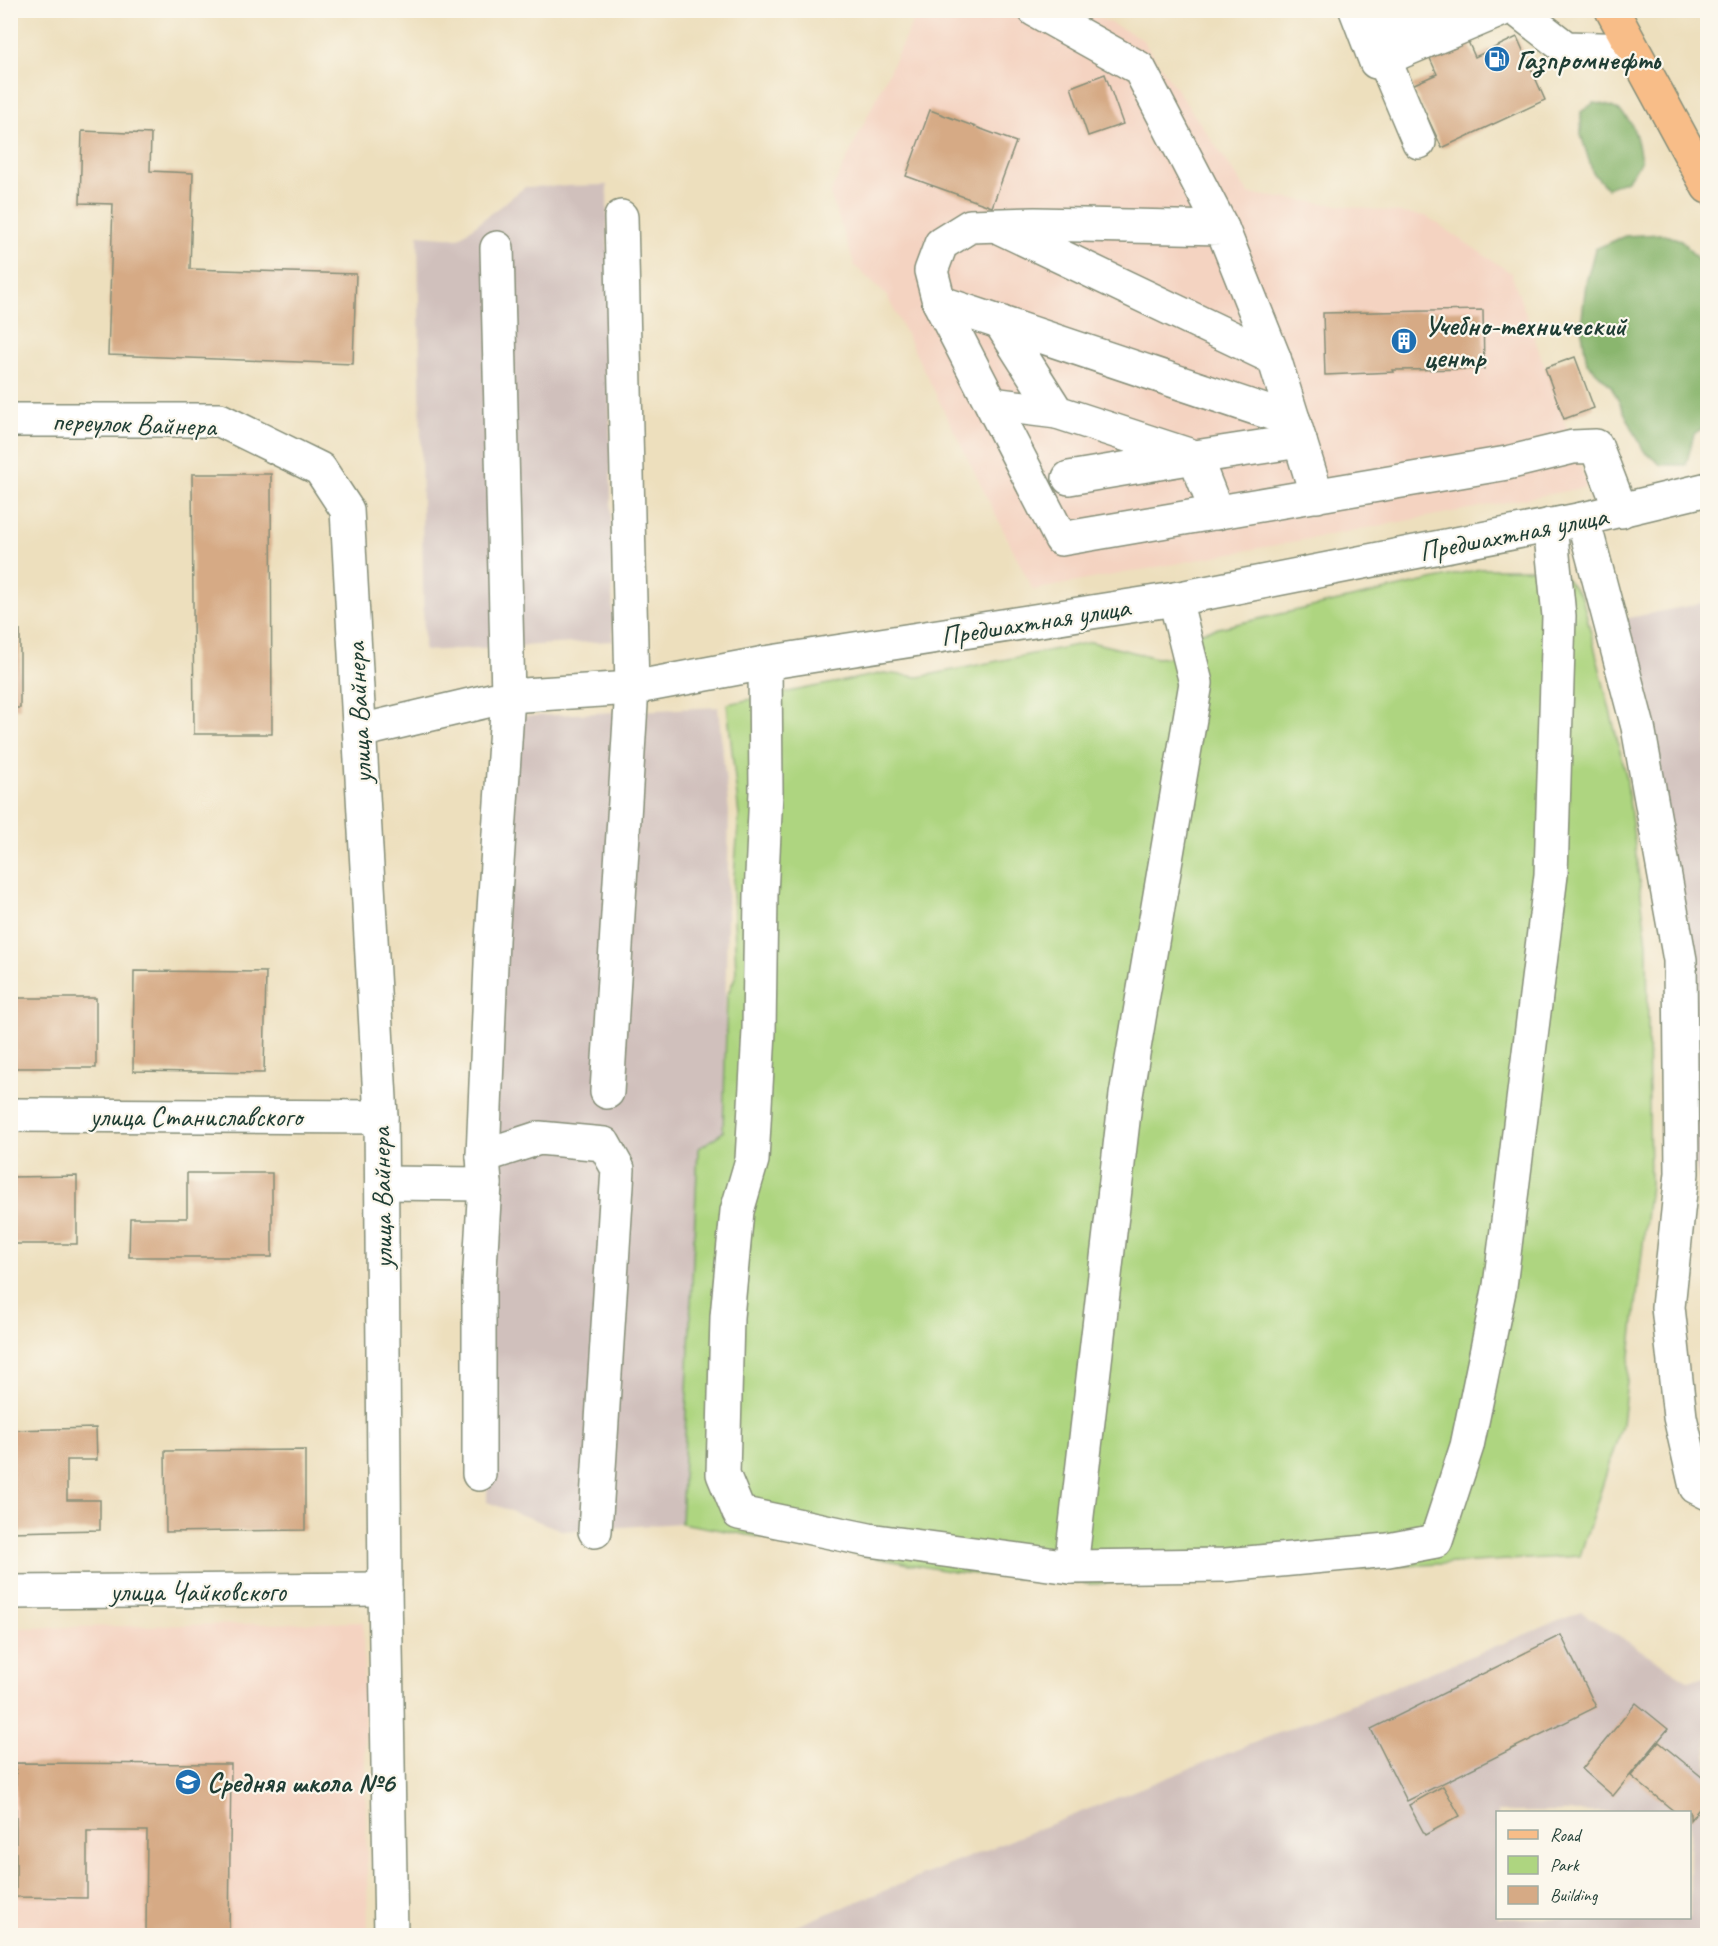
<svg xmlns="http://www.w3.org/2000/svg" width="1718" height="1946" font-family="Caveat,sans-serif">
<rect width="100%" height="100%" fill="#fbf7ec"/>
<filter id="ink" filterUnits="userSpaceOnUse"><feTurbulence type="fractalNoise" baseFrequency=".0167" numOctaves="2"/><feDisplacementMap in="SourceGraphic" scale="12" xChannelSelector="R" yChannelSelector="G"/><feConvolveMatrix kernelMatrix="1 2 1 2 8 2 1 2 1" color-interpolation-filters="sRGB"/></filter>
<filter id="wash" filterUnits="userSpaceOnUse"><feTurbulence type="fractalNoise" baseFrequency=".008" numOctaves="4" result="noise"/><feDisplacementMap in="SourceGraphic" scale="24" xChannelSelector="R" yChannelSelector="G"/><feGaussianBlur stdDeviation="1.35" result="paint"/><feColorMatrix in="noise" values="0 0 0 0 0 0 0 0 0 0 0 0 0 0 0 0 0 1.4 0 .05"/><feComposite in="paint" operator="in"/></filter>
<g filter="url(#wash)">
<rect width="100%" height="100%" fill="#eddfbd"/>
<g fill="#f4d3c1">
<polygon points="918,11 1085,11 1141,38 1249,194 1426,216 1511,273 1588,487 1033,590 887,296 855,266 830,194"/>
<polygon points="363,1622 368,1935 11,1935 10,1628"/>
</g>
<g fill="#d0c0bc" fill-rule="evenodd">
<polygon points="607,185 613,641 424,651 418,235 459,238 525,187"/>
<polygon points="1703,603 1707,607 1708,1183 1701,1186 1688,1141 1686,962 1613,621"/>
<polygon points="718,707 729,812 723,1132 698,1149 681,1523 564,1531 487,1502 492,1122 513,717"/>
<path d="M1581 1612 1689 1681 1707 1675V1935L771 1936ZM1498 1812H1690V1918H1498Z"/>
</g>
<polygon fill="#aed580" stroke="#66895a" stroke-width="1.5" points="1480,569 1558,569 1582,597 1626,775 1647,943 1650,1185 1622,1424 1580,1556 1090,1584 954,1572 681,1523 698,1149 723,1132 727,996 736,975 733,888 739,816 727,704 884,673 919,677 1091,642 1157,658 1191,655 1201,632"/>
<g fill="#8ab66e" stroke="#547a51" stroke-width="1.5">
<path d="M1594 103C1630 106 1637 130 1641 162L1627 180 1607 188 1593 173 1581 135V112Z"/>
<polygon points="1661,234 1681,240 1699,261 1707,279 1707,425 1694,434 1686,465 1661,465 1644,451 1611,386 1587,363 1581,326 1586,283 1595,249 1625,236"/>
</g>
<g id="blocks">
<g fill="#d6aa85">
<polygon points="1454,10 1475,57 1517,37 1545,100 1442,148 1412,85 1437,74 1417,29"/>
<polygon points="1105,74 1123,124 1088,136 1071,87"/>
<polygon points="930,110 1016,142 992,207 906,176"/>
<polygon points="82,131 151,134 150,171 193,173 190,269 356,274 353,364 108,355 113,204 80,203"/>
<polygon points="1483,310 1484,369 1393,370 1394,372 1325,375 1323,313"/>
<polygon points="1575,357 1594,408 1564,419 1545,368"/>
<polygon points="192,474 271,474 272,734 194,734"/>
<rect x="10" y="630" width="10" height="78"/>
<polygon points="134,971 266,972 264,1073 133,1071"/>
<rect x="10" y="998" width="86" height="70"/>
<polygon points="187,1173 272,1173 272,1257 129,1257 130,1218 187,1218"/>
<polygon points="77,1176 77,1244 10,1244 10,1177"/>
<polygon points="96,1428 97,1460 67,1460 67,1500 100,1500 100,1530 10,1532 10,1430"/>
<polygon points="305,1450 305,1530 166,1532 165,1451"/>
<polygon points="1561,1635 1596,1707 1407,1801 1371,1729"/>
<polygon points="1636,1703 1668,1729 1613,1796 1582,1769"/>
<polygon points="1659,1742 1708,1782 1708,1798 1690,1820 1690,1812 1675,1812 1631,1776"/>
<polygon points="16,1763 231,1764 229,1936 146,1936 147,1831 87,1831 87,1898 16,1897"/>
<polygon points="1443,1786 1460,1816 1425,1835 1409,1805"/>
</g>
</g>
</g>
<g filter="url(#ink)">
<use href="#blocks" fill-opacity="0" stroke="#868e78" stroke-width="1.5"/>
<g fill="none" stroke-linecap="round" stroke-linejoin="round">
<defs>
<g id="minor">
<polyline points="1035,10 1139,68 1222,228"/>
<polyline points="1356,10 1376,62 1398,53"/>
<polyline points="1382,10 1398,53 1424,42"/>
<polyline points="1412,10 1424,42 1444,34"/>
<polyline points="1441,10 1449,32 1501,10"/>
<polyline points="1517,10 1566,48 1632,50"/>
<polyline points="1384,59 1419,142"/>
<polyline points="1001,228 1274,358"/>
<polyline points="939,302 1294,421"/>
<polyline points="1000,322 1057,412 1195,457 1300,441"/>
<polyline points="992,404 1057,412"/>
<polyline points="10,420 220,420 320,469 347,510 381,1117 385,1589 391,1936"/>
<polyline points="1069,478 1195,457 1217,513"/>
<polyline points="1317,496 1274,358 1222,228 1035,224 970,226 941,244 931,271 939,302 1061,539 1507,463 1573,447 1596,446 1621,511"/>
<polyline points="1583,519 1638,727 1680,960 1682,1173 1668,1307 1680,1417 1696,1487 1708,1493"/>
<polyline points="765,663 766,792 761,895 759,1031 752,1160 737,1211 727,1317 723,1474 739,1513 869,1540 1071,1567 1226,1565 1388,1550 1436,1541 1467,1446 1500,1286 1551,875 1559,616 1550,525"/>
<polyline points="360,731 508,696 632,688 765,663 1175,599 1583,519 1708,489"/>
<polyline points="607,1092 632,688 621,217"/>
<polyline points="10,1115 381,1117"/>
<polyline points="483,1156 539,1138 604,1144 618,1169 595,1531"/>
<polyline points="382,1183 485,1184"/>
<polyline points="479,1474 479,1284 485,1184 483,1156 492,940 508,696 497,248"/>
<polyline points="1071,1567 1126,1095 1196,683 1175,599"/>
<polyline points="10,1592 385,1589"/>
</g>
<polyline id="major" points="1612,10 1708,187"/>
</defs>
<use href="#minor" stroke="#868e78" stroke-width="36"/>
<use href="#major" stroke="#868e78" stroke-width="36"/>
<use href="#minor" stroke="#fff" stroke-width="33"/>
<use href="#major" stroke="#f8bd88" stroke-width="33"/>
</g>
</g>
<defs>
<symbol id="fuel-disc" viewBox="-11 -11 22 22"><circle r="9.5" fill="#1f6fb2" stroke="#fbf7ec"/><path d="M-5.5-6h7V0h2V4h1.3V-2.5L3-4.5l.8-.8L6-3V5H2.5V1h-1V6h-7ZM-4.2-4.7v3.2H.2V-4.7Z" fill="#fff"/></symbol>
<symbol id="building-disc" viewBox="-11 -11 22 22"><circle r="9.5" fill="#1f6fb2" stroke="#fbf7ec"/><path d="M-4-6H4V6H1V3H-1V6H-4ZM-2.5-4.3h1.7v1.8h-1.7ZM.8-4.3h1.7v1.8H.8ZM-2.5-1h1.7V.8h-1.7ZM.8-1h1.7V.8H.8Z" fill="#fff"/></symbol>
<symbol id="school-disc" viewBox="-11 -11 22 22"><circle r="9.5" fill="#1f6fb2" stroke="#fbf7ec"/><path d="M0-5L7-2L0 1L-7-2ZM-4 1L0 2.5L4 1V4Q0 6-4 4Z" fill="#fff"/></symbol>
</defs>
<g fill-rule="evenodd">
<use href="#fuel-disc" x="1482" y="44" width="30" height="30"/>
<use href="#building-disc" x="1389" y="326" width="30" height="30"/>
<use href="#school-disc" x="173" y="1767" width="30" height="30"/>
</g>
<g text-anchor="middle" stroke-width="4.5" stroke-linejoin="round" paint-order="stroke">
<g font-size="28" font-weight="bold" fill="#1f3d34" stroke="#fbf7ec" text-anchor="start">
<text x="1516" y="69">Газпромнефть</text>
<text x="1424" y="335">Учебно-технический<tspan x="1424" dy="32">центр</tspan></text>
<text x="207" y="1792">Средняя школа №6</text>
</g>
<g font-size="28" fill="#1f3d34" stroke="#fbf7ec">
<text transform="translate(134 423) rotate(2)" y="10">переулок Вайнера</text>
<text transform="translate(1513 533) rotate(-11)" y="10">Предшахтная улица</text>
<text transform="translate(1035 621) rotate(-9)" y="10">Предшахтная улица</text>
<text transform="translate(358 713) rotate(-93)" y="10">улица Вайнера</text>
<text x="196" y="1126">улица Станиславского</text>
<text transform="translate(381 1198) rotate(-91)" y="10">улица Вайнера</text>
<text x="198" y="1601">улица Чайковского</text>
</g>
</g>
<rect width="1718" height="1946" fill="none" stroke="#fbf7ec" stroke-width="36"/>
<rect x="1496" y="1811" width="195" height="108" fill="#fbf7ec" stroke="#a3ada2" stroke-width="1.5"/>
<rect x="1508" y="1830" width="30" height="9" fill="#f8bd88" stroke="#a3ada2" stroke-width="1.5"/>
<text x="1550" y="1841" font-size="18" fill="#1f3d34">Road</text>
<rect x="1508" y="1856" width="30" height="18" fill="#aed580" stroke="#a3ada2" stroke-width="1.5"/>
<text x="1550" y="1871" font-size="18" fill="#1f3d34">Park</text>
<rect x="1508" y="1886" width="30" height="18" fill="#d6aa85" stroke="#a3ada2" stroke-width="1.5"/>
<text x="1550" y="1901" font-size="18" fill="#1f3d34">Building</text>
</svg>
